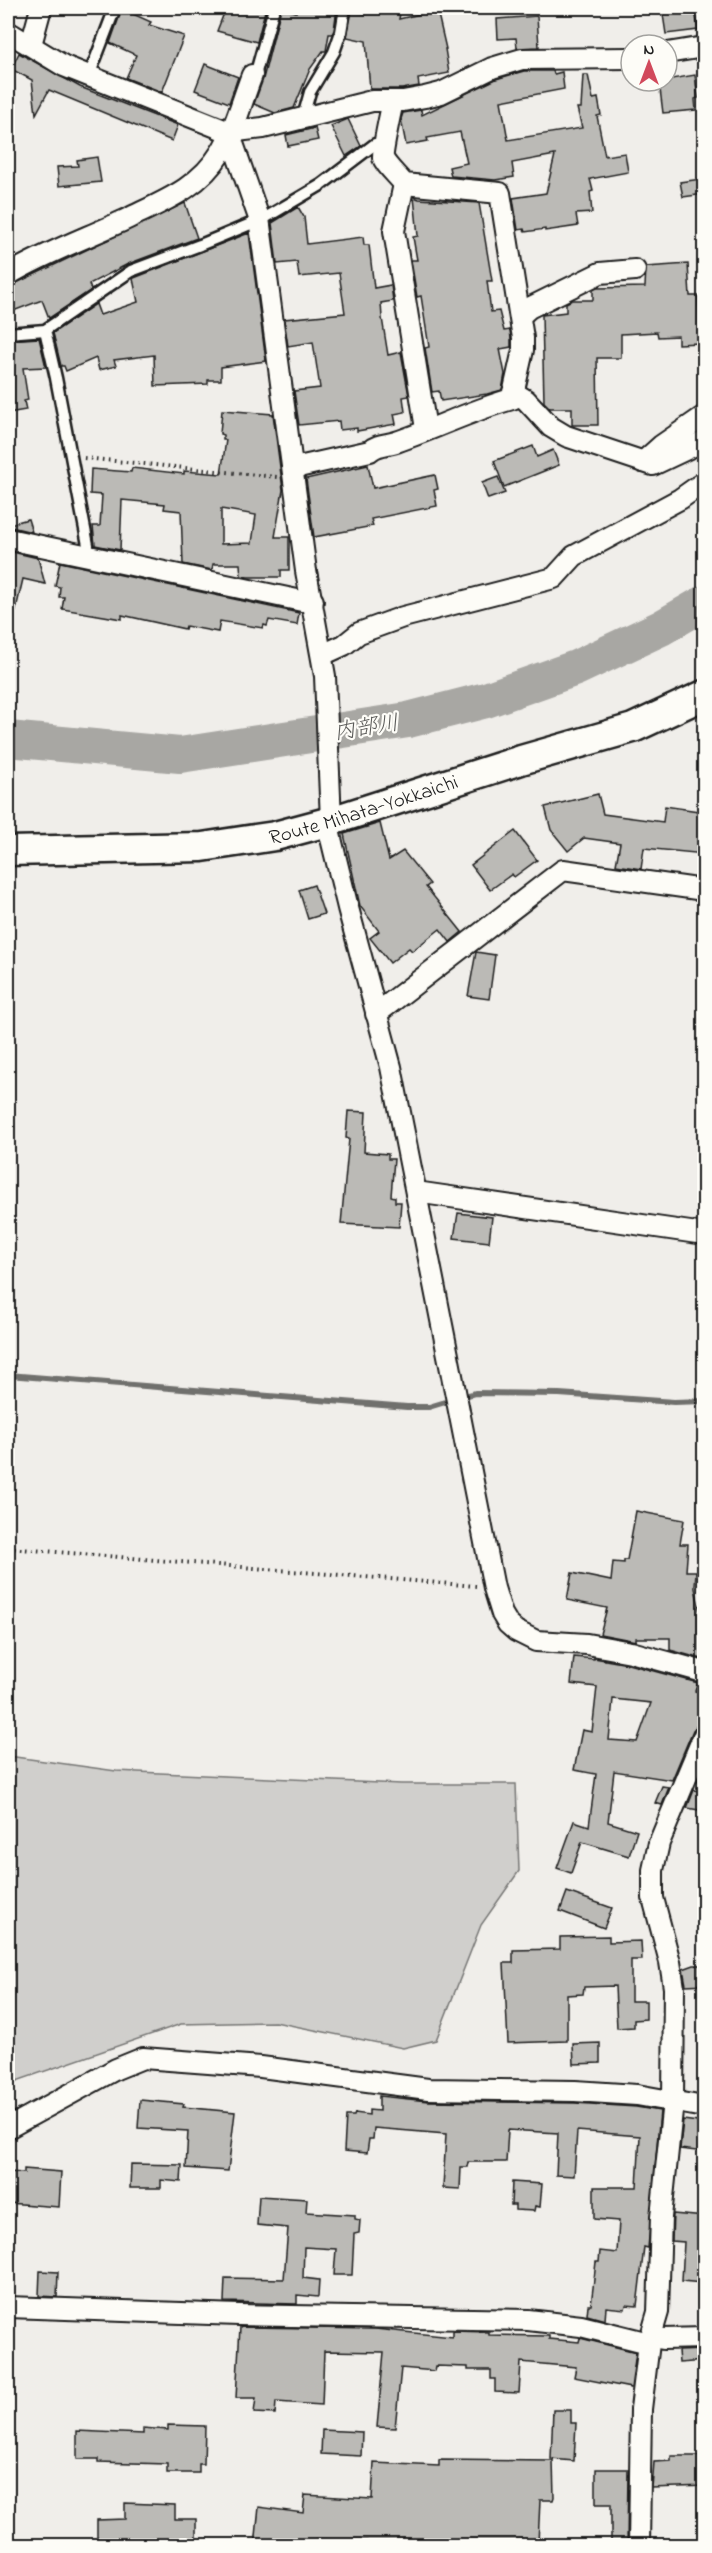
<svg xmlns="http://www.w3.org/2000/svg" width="712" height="2553" font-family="'Indie Flower','Klee One',sans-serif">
<rect width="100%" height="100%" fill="#f0eeea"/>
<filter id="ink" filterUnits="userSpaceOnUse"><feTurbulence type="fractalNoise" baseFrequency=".0167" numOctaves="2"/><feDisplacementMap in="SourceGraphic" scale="12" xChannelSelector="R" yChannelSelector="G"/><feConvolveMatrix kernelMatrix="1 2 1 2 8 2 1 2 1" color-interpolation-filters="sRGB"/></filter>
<g filter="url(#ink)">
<polygon fill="#d0cfcc" stroke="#767674" stroke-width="1.5" points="8,1756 116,1771 401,1784 516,1784 519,1871 481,1925 436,2040 403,2048 275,2022 181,2024 8,2084"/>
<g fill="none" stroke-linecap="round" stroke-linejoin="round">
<polyline stroke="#706f6d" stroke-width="6" points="8,1375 407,1407 429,1407 475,1393 559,1394 674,1402 704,1401"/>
<polyline stroke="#a8a7a3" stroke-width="36" points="8,739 180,755 408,720 486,700 576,668 661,628 704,603"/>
</g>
<g fill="#bbbab6" stroke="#1c1c1c" stroke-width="1.5" fill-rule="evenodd">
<polygon points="226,8 253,8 265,11 257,42 217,31"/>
<polygon points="281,8 296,12 297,8 337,8 334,30 332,34 329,34 326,51 323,51 310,69 294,108 275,113 254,104 263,79"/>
<polygon points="368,8 401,8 399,19 437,10 446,49 445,49 449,73 418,79 419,86 402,89 370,89 366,41 347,37 352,11 367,14"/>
<polygon points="662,8 695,8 698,30 666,34"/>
<polygon points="122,9 151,22 149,25 184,36 162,92 126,78 136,55 110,43"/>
<polygon points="537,16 539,47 517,48 516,38 498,39 497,19"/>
<polygon points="19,53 80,87 178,125 172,141 49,90 36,114 32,80 11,69"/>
<polygon points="205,64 238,77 229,103 195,90"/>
<polygon points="524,71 553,71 554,74 562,72 564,89 501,101 508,140 582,128 577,108 581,108 583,75 588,75 593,99 598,98 601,115 597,116 605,156 625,153 628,172 590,179 593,191 590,192 592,213 576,214 578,226 545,231 545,229 525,232 524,229 518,230 513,198 546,193 555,155 512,163 514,177 495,180 451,176 449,167 467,163 460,132 427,138 428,141 406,145 401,119 403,113 421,110 422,115 496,79"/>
<polygon points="695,75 698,98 695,99 696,110 663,113 659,81"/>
<polygon points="348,119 361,146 346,156 331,126"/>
<polygon points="315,128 318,140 288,146 286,135"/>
<polygon points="97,157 101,182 59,186 57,167 78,166 77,160"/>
<polygon points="701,179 704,194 683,197 680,182"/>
<polygon points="414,197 419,199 479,203 492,281 487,281 491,312 499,311 504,331 510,330 511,339 511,347 500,349 505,374 502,390 487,394 441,401 439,391 432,392 425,348 429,347 421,296 417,297 411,260 417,260 413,237 418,236"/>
<polygon points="185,203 197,238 128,264 89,284 91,290 49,318 42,300 8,313 8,287"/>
<polygon points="298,207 304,217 307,244 363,237 364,245 369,245 374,288 391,285 393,301 381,303 382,318 388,355 401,352 409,396 403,397 405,412 394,414 396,424 357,431 357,428 340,430 339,421 299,425 294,391 320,388 313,342 288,346 284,319 345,313 339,273 299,277 297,262 277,264 272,223"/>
<polygon points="249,233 266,361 221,367 221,380 208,380 208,384 155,386 154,355 114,360 116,366 99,370 96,358 66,371 64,366 61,366 53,333 96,304 100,315 138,302 133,279 134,278"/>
<polygon points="688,264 690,296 698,296 700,343 678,344 678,336 658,337 657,332 621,334 621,358 597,358 598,425 572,425 572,408 550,408 544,402 542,315 566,312 566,303 572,300 593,300 593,290 597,288 645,287 646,267"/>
<polygon points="39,338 46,367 23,368 28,400 24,401 26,410 8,413 8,340"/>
<path d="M222 410 273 414 283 490 275 537H289V570H281V577H248L241 576 240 564H213L212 570 183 564 181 511 164 509 165 504 122 500 120 550 95 545 93 526H100L102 495 90 494 91 469 131 472 132 468 184 474V471L221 474 226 440H223V435L220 434ZM221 509 256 515 252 543 221 544Z"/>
<polygon points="533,446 537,457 553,450 559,465 504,487 494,461"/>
<polygon points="368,465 373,488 435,475 438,489 434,490 437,506 371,519 373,526 314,537 306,479"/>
<polygon points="498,477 505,493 488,499 482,483"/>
<polygon points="28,519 32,532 11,527 10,524"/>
<polygon points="8,551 38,558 45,584 23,579 14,618 8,618"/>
<polygon points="60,562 299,613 297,625 269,620 267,626 264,625 263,628 220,621 218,632 186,626 185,629 122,615 122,619 62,609 64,597 59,597 60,587 55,586"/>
<polygon points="598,794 603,814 663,822 665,806 705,812 705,854 644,848 641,869 616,865 620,843 584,838 568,851 551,830 545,807"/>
<polygon points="380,823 389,860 403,851 430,884 426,887 462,932 450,942 440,929 412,951 409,948 390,963 370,938 379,931 360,906 344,834"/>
<polygon points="515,831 537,860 514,877 512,874 490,890 471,865"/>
<polygon points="314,885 324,914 308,919 299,890"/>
<polygon points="476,952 495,955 489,999 468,996"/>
<polygon points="348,1111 366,1112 364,1152 388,1154 388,1159 394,1159 391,1196 395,1197 395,1202 401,1202 399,1227 341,1224 349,1139 346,1138"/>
<polygon points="458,1213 492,1217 489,1242 454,1238"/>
<polygon points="636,1511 684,1520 680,1544 688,1544 686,1571 696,1571 695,1588 702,1620 702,1659 670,1650 670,1638 636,1638 636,1641 600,1634 607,1608 567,1600 572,1573 611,1581 613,1562 624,1563 624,1560 627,1560"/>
<path d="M574 1657 594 1659V1658L628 1664 698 1683 695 1691 705 1694V1702L698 1725 693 1730 672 1780 614 1771 608 1822 637 1831 629 1856 582 1842 571 1873 557 1868 574 1821 589 1826 596 1774 574 1770 582 1730 592 1732 597 1687 571 1684ZM613 1699 651 1703 637 1742 609 1740Z"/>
<polygon points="662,1786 669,1787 662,1805 655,1803"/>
<polygon points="694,1790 705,1792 705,1811 687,1808"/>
<polygon points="567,1892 612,1908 604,1928 560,1911"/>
<polygon points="609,1936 609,1942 641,1941 642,1960 631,1960 631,2001 646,2001 646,2019 634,2020 634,2027 617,2028 615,1986 584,1987 583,1994 567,1995 567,2041 508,2043 504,1963 513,1963 513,1950 560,1949 560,1937"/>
<polygon points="694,1965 705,1965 705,1984 686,1985 683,1969"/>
<polygon points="600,2043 600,2063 574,2064 573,2044"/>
<polygon points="379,2096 428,2101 575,2103 636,2107 660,2111 648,2248 644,2247 637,2306 626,2305 625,2309 606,2307 605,2320 587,2315 588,2305 591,2305 596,2262 599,2262 600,2251 617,2253 619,2221 594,2219 594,2187 637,2187 640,2136 577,2131 574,2176 556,2175 558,2133 508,2130 506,2162 468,2162 467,2167 461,2167 460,2189 443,2188 446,2134 374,2128 373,2139 369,2139 367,2153 344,2151 346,2116 354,2116 355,2113 369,2115 369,2110 379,2111"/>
<polygon points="140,2100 184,2104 183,2107 235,2112 228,2171 186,2168 188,2131 138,2128"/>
<polygon points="683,2120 705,2123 705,2152 680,2149"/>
<polygon points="131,2164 182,2165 181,2182 161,2180 161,2188 130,2188"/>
<polygon points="24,2169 61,2172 59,2207 8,2203 8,2172 24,2173"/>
<polygon points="512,2182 542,2184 540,2207 535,2206 534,2211 515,2210 515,2205 511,2205"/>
<polygon points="259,2196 307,2199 306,2212 355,2215 355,2219 360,2220 359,2233 354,2234 352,2275 334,2275 336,2249 304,2247 303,2278 319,2280 318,2297 297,2295 297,2304 224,2302 225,2278 284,2279 288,2228 257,2225"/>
<polygon points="673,2214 705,2217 705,2281 702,2283 682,2281 684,2242 672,2241"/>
<polygon points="40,2271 58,2272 57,2297 39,2296"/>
<polygon points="240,2327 375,2329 452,2337 452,2331 489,2332 489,2335 549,2336 549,2339 579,2342 580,2338 636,2352 631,2388 574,2377 576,2367 521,2362 519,2393 495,2392 495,2379 491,2379 491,2370 468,2370 468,2367 436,2366 435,2371 401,2368 395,2428 377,2427 384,2352 324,2351 322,2405 276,2402 275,2414 254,2413 256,2398 236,2398"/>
<polygon points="705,2350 705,2361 679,2363 678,2351"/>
<polygon points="553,2410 571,2410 571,2423 576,2423 574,2461 551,2459"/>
<polygon points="168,2425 205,2426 204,2464 199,2464 199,2473 167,2473 167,2464 98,2462 98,2459 77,2459 77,2431 143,2434 143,2428 168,2430"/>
<polygon points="322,2430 362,2432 361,2456 321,2454"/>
<polygon points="671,2456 705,2456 705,2486 652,2488 654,2462 671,2461"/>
<polygon points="439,2460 553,2461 554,2497 553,2500 540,2500 538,2543 367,2546 367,2541 316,2539 315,2546 255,2546 259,2507 303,2513 305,2495 372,2499 374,2463 439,2466"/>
<polygon points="596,2469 628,2469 627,2546 611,2546 611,2504 596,2504"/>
<polygon points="125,2503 175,2505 175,2519 196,2519 196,2546 97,2546 97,2520 125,2519"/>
</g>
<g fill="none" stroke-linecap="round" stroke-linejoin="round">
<defs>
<g id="lane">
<polyline points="252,75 256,72 274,8"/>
<polyline points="89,76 115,8"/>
<polyline points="303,117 310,92 334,52 341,32 345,8"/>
<polyline points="45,330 56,378 88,545 87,554"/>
<polyline points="8,333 45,330 131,271 200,245 265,218 321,185 375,144 386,144"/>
</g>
<g id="street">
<polyline points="8,32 64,66 229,132 263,128 372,101 403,101 425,97 441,93 492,68 522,59 631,58"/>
<polyline points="31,45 41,8"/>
<polyline points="667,53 704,47"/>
<polyline points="229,132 259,218 306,571 325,676 331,821"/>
<polyline points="404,184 394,231 426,429"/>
<path d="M8 275C46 252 89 237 129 218 164 201 199 188 221 152 235 130 242 100 252 75"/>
<polyline points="520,316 529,308 600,273 635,270"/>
<polyline points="513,392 526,400 551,427 566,436 653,465 704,441"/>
<polyline points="643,462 662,445 704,416"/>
<path d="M294 468 370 451C377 444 387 445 396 442 435 429 472 410 512 399L523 350V338L500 193 404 184C398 176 386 166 383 158 382 152 391 110 393 101"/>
<polyline points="8,539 302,601 313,601"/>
<polyline points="322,655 344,645 359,633 403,617 554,578 574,556 680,499 704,482"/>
<polyline points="327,822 348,908 391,1067 494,1588 502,1614 508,1624 516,1631 536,1641 587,1644 631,1652 704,1672"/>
<polyline points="376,1014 563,870 704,890"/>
<polyline points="416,1192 704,1234"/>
<polyline points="8,2128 116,2069 143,2058 261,2067 428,2089 575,2091 637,2095 704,2107"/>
<polyline points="8,2307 239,2315 528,2320 581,2326 649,2343"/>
<polyline points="651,2337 663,2339 704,2338"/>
<polyline points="639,2546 641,2409 649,2343 658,2312 661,2217 673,2101 674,1988 670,1962 653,1898 653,1870 659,1843 704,1735"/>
</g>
<g id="secondary">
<path id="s1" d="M8 851 202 847 275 836 331 821 521 760 633 728 704 695"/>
</g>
</defs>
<use href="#lane" stroke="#1c1c1c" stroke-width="15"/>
<use href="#street" stroke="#1c1c1c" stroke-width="24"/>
<use href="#secondary" stroke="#1c1c1c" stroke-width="33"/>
<g stroke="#1c1c1c" stroke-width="4" stroke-dasharray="1.5 4.5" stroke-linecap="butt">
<polyline points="84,458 277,477"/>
<polyline points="8,1548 476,1586"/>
</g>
<use href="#lane" stroke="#fdfcf7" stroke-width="10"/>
<use href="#street" stroke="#fdfcf7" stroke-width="20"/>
<use href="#secondary" stroke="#fdfcf7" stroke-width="28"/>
</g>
</g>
<g text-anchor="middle" stroke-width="4.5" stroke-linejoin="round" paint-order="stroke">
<g font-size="21" fill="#1c1c1c" stroke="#fdfcf7">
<text dy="7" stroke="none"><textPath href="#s1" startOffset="360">Route Mihata-Yokkaichi</textPath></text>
</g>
<g font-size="22" font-style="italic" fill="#5b5b59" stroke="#fdfcf7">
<text transform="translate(366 726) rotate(-9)" y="8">内部川</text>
</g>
</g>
<rect width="712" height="2553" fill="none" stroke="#fdfcf7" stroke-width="30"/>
<rect x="15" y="15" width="682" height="2523" fill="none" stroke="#1c1c1c" stroke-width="2" filter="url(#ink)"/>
<g transform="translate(649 63)"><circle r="28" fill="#fdfcf7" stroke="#a3a29f" stroke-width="1.5"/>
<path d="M0-4.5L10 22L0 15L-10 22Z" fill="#d1495b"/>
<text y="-9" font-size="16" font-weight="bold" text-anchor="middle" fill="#1c1c1c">N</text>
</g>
</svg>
